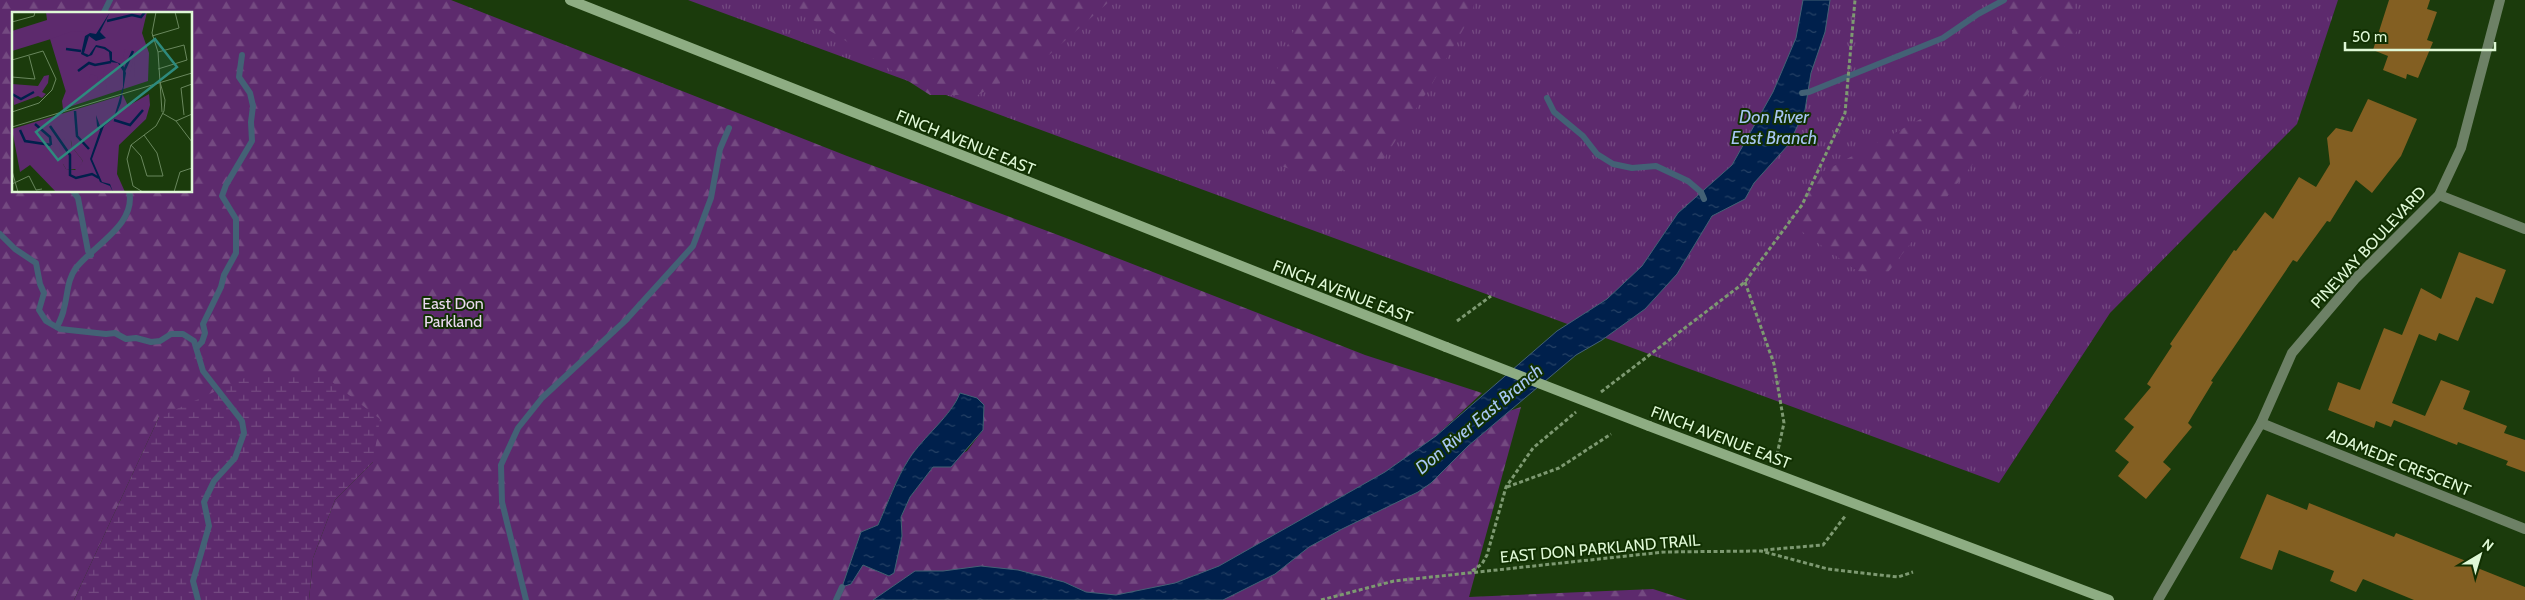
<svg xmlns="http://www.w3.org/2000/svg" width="2525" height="600" font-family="Cabin,sans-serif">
<defs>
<pattern id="grass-tufts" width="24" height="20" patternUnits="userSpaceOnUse" patternTransform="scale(1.25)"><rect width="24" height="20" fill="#5d2a6d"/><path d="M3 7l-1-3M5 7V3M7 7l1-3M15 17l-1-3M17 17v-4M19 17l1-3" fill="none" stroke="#744a81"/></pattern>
<pattern id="forest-firs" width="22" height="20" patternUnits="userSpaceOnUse" patternTransform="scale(1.25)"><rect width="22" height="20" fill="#5d2a6d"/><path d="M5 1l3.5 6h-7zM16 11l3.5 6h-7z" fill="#744a81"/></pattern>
<pattern id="wetland-marsh" width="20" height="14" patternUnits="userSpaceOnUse" patternTransform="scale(1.25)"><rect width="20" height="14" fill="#5d2a6d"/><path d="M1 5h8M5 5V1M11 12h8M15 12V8" fill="none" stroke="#744a81"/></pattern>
<pattern id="water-ripples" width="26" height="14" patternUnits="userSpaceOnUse" patternTransform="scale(1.25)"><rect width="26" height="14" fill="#00204c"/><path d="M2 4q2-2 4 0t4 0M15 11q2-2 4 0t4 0" fill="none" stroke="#254165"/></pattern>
</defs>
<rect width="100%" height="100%" fill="#1b3b0c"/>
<polygon fill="url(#grass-tufts)" points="688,0 2338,0 2297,124 2110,313 1999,483"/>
<g fill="url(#forest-firs)" fill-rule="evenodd">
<path d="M0 0H451L847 156 1066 238 1365 355 1482 393 1437 435 1521 407 1469 597 1653 589 1687 600H309L313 558 335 500 373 462 159 417 74 600H0ZM14 14H191V191H14ZM960 393 984 405 983 430 967 451 933 467 910 497 901 517 902 536 889 576 863 565 842 587 861 532 878 525C888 503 896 477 910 458 924 438 953 413 960 393Z"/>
<polygon points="790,0 1111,0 1050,54 978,95 930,95 810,18"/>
<polygon points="1310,0 1474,0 1473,12 1432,84 1383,160 1318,177 1280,166 1259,111 1300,16"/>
<polygon points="1995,0 2074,0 2077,31 1885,276 1857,271 1790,223 1819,174 1963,96 2010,41 2014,27"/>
</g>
<polygon fill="url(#wetland-marsh)" points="323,375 380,419 373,462 335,500 313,558 309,600 74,600 159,417 249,376"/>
<g fill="url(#water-ripples)" stroke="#436175">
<polygon points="1803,0 1830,0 1825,32 1811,73 1805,110 1789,144 1754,183 1745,199 1712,216 1677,274 1645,309 1602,340 1576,355 1468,446 1431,483 1418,492 1342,529 1309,547 1275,574 1223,600 873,600 915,571 943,571 981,566 1018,570 1064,582 1086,592 1116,595 1175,583 1219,566 1385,472 1436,436 1557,331 1607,299 1642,266 1678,213 1732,165 1773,92 1796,38"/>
<path d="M960 393 977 398 984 405 983 430 951 467H933L910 497 901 517 902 536 894 573 889 576 863 565 851 584 842 587 861 532 878 525C888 503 896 479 909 459 923 437 952 415 960 393Z"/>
</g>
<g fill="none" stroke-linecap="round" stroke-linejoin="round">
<g stroke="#436175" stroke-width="6">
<polyline points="103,14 110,0"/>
<polyline points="1802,93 1809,92 1943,38 1978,14 2004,0"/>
<polyline points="1547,98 1554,112 1583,136 1597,154 1613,164 1632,168 1656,166 1688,181 1701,192 1704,199"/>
<polyline points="73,191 78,198 88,251 91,255"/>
<polyline points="0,234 15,249 36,263 40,284 44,293 39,310 46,321 60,329 106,334 115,333 126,339 136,338 151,342 160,341 171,334 183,334 194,341 203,371 242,421 244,433 235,458 214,481 204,502 209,526 193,581 198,600"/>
<path d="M57 327C60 321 63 315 64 308 68 294 67 280 76 268 94 245 137 224 129 191"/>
<polyline points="197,347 202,342 205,333 203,324 221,287 224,275 236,253 236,219 222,196 226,185 252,141 251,122 253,106 250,93 239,77 242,55"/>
<polyline points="526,600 502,502 501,465 518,428 542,398 626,320 693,246 711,198 720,149 729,128"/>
<polyline points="836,600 842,587"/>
</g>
</g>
<g fill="#835f22">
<polygon points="2389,0 2430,0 2427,9 2437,12 2427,40 2433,42 2418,78 2407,74 2406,79 2383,70 2388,56 2373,50"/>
<polygon points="2368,99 2417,119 2401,156 2372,193 2356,180 2330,222 2327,221 2297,262 2293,260 2211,381 2213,382 2188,423 2192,427 2163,462 2171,469 2146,499 2118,476 2129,462 2115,451 2134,427 2124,419 2151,387 2147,384 2172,346 2170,344 2234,250 2236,251 2265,212 2273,219 2299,177 2316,187 2330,164 2327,138 2336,128 2352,132"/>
<polygon points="2459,252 2506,270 2493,304 2476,297 2458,341 2439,333 2436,341 2419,334 2392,403 2425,416 2441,380 2470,391 2463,409 2507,426 2504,433 2525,440 2525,472 2506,465 2508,461 2458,442 2457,445 2394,420 2391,427 2376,421 2374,428 2328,410 2338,382 2360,390 2384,328 2402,335 2421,288 2441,299"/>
<polygon points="2267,494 2307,510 2309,503 2394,537 2396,533 2476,565 2475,567 2525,587 2525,600 2414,600 2363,579 2356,592 2330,581 2334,571 2279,550 2272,570 2240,558"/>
</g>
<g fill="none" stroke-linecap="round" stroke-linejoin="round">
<g stroke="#7d9971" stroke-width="3" stroke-dasharray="4 2.5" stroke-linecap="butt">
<polyline points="1745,282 1774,364 1784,423 1776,459"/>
<polyline points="1457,321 1491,296"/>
<polyline points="1601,392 1745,282 1802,205 1845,113 1855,0"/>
<polyline points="1507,487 1559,468 1611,434"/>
<polyline points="1764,550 1823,545 1846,515"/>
<polyline points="1472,571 1482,564 1487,555 1506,487 1533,448 1576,412"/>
<polyline points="1321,600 1394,581 1664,552 1761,551 1828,569 1898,577 1913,572"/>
</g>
<g stroke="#6d8166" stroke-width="10">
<polyline points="2439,195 2525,229"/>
<polyline points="2261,423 2525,529"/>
<polyline points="2158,600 2261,423 2292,353 2355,279 2439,195 2461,148 2500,0"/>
</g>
<g stroke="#8ead83" stroke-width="10">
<polyline points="570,0 1446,347"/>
<polyline points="1649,426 2109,600"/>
</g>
<polyline stroke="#8ead83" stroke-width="10" points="1446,347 1649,426"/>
</g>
<g text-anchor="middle" stroke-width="4" stroke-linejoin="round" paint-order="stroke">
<g font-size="16" fill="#dff8d6" stroke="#113002">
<text transform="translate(966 142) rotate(22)" y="6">FINCH AVENUE EAST</text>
<text transform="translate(2368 247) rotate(-47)" y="6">PINEWAY BOULEVARD</text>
<text transform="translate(1343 291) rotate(21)" y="6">FINCH AVENUE EAST</text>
<text transform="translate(1721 437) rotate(21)" y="6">FINCH AVENUE EAST</text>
<text transform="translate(2399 462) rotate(22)" y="6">ADAMEDE CRESCENT</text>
<text transform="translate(1600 548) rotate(-5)" y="6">EAST DON PARKLAND TRAIL</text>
</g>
<g font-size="16" fill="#ead8f0" stroke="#113002">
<text x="453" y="309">East Don<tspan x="453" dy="18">Parkland</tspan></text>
</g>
<g font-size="18" font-style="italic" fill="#a7c6f3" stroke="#113002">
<text x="1774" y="123">Don River<tspan x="1774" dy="21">East Branch</tspan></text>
<text transform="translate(1479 419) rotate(-40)" y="6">Don River East Branch</text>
</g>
</g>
<g transform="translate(12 12)">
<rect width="180" height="180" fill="#1b3b0c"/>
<path d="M34 0H135L130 21 137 41 136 69 51 97 50 89 55 76 52 59 39 27 0 39V19L35 8Z" fill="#5d2a6d"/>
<path d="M91 16V26L76 23 70 37 76 44 86 34 94 39 86 47 91 51 97 48 91 60 95 77 91 81 88 79 85 64 79 62 77 66 83 71 74 89 57 90 38 27 61 19 84 21ZM113 37 123 45 122 65H117L121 48 111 46ZM37 63 36 71 30 80 34 82 30 86 26 84 2 93 0 72 26 74 32 64ZM137 82 138 93 134 107 107 133 105 162 113 180H44L18 153 8 160 0 117 111 83 116 94ZM59 128 60 135 71 149 63 158 54 157 51 152Z" fill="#5d2a6d" fill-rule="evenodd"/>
<path d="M53 126H58L60 135 71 149 66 157H54L51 152 47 134Z" fill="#5d2a6d"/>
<path d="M98 0 88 20 94 26 84 29 77 24 72 41 77 43 84 33 93 35 100 40V48L111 53 114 61 109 91 103 105 92 114 80 147 90 170 98 172 101 180 98 174 88 170 78 147 88 118 85 114 84 103 88 114 103 102 111 75V59L106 51 98 50 97 40 92 37 84 35 80 43 75 45 69 42 73 24 78 21 84 22Z" fill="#00204c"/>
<path fill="none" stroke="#00204c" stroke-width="2.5" d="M95 9 120 3 129 5 133 0M54 37 69 39M66 59 77 51 83 53 99 50M112 59 121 39M0 82 9 87 22 80M63 99 65 124 77 137M102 108 118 113 131 98M23 112 38 125 39 133M38 114 58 143V163L64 166 80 162 87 166M8 118 13 129 39 133"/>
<path fill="none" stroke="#69875d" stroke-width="1" d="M144 0 140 21 146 40 150 100M0 10 22 4 23 0M140 24 167 16 163 0M146 40 172 33 175 48 146 57M0 48 31 39 44 67 40 78 27 91 0 100M0 65 23 67 17 44M150 101 164 109 180 130M172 103 169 76 180 72M164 109 180 102M0 115 180 61M119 133 129 144 135 164H151L145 141 132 123M0 159 6 180M0 172 17 164 24 178 30 177M131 180 121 174 115 147 119 133 144 114 152 99 153 88 148 70M162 180 168 160 180 156"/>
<path fill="#2e8a7e" fill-opacity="0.15" stroke="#2e8a7e" stroke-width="2.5" d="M143 27 165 55 46 148 24 120Z"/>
<rect width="180" height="180" fill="none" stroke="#dff8d6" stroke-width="2.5"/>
</g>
<g transform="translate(2480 555) rotate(38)" stroke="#113002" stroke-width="4" paint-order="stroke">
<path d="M0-4L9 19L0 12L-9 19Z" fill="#dff8d6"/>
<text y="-8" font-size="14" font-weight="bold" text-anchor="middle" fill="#dff8d6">N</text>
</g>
<path d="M2345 42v8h150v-8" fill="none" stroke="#dff8d6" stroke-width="2.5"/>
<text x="2352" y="42" font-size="15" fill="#dff8d6" stroke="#113002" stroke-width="4" paint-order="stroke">50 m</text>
</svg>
